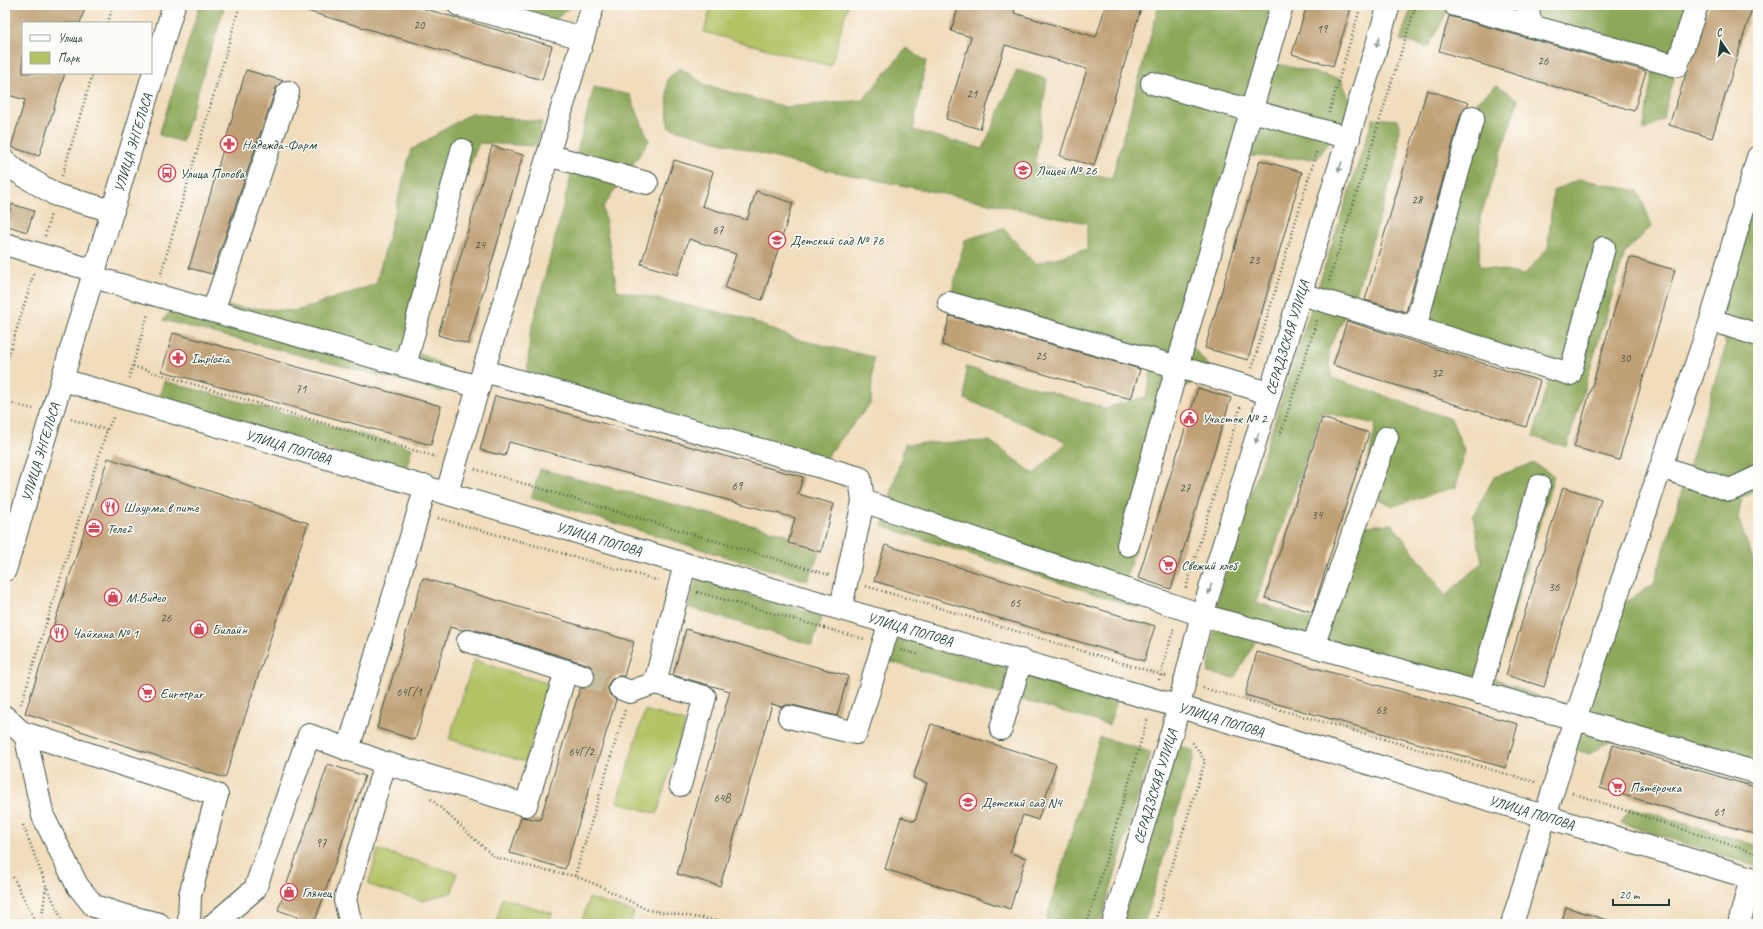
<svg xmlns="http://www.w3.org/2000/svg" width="1763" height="929" font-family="Caveat,sans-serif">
<rect width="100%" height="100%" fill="#fdfcf7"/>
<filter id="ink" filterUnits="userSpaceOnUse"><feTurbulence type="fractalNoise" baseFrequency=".025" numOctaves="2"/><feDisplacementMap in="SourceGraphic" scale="8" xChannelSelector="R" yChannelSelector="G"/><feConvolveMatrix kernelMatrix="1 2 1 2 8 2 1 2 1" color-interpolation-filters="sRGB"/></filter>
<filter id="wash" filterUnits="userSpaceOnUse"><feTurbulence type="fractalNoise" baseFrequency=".012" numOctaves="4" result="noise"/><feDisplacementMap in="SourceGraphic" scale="16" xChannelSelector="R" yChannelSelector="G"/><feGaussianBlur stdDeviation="0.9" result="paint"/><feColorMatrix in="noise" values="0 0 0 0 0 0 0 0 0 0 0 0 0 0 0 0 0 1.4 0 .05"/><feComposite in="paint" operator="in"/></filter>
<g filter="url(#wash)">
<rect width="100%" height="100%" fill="#f1dcbb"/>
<g fill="#b2c265" stroke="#68804c">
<polygon points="711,5 848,5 831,66 704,32"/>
<polygon points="474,660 549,684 525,762 449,739"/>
<polygon points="645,710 685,722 657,814 617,802"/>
<polygon points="378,850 457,873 452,892 423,901 368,885"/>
<polygon points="502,898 552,913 549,924 496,924"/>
<polygon points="589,898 634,912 630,924 581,924"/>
</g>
<g fill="#8da85a" stroke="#567247">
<polygon points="200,5 225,5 182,142 159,135"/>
<polygon points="447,5 572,5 542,32"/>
<polygon points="1159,5 1292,5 1274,63 1341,79 1353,108 1317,159 1246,156 1191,345 1213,371 1180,390 1126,580 1161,602 1139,608 882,526 905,444 990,441 1034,474 1067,442 965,399 966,367 1105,408 1146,397 1152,368 949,303 965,240 1003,228 1035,264 1087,249 1087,223 797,164 668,127 667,79 680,68 708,86 786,107 863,100 906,48 926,61 913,130 983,149 1017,70 1047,79 1035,164 1112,178"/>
<polygon points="1412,5 1451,5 1427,48 1425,46 1400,40"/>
<polygon points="1459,5 1694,5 1663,119 1643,131 1654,64"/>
<polygon points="1497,85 1518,100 1480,218 1479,266 1524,275 1548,248 1553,191 1580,179 1638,191 1652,226 1625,252 1567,447 1533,437 1551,370 1347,311 1328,350 1332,378 1451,419 1464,450 1456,487 1393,506 1362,491 1376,424 1322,412 1256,602 1314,621 1350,527 1392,524 1433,578 1445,596 1482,562 1473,517 1494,477 1534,463 1554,476 1494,678 1537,696 1541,716 1256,641 1234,678 1208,673 1220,590 1373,118 1399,120 1398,157 1356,294 1406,317 1418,312 1478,101"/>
<polygon points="594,87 630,95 649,141 603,207 617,290 742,317 796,339 873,357 871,403 818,467 526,390 530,334"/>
<polygon points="471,113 542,122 537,146 479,143 410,314 412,348 454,372 443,392 163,320 177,303 296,311 376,284 411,150"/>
<polygon points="1750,213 1758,216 1758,490 1742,498 1738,518 1758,574 1758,769 1626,730 1590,754 1572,749 1624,603 1654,583 1726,345 1718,317"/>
<polygon points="164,381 412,448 405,473 159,397"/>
<polygon points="540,469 823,544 807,581 531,498"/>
<polygon points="697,578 822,616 812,645 688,607"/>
<polygon points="896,637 1118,698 1109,725 888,661"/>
<polygon points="1100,737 1151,752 1100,924 1045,924"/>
<polygon points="1173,744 1195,751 1144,924 1122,924"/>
<polygon points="1631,807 1758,846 1758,867 1621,823"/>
</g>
<g id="blocks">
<g fill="#c0a177">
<polygon points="5,5 86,5 80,23 23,23 23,73 65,73 39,156 11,147 25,100 5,94"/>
<polygon points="300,5 412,5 552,46 542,80 300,9"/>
<polygon points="959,5 1016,5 1014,13 1096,37 1106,5 1142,5 1094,166 1060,156 1087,69 1005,45 980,129 946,119 971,37 951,31"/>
<polygon points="1307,5 1352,5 1333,66 1292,54"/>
<polygon points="1709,5 1753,5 1712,138 1669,125"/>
<polygon points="1449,16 1646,71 1634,111 1439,51"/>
<polygon points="246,70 284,81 280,83 276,88 212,274 189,268"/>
<polygon points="1427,90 1469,103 1461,114 1406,312 1365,300"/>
<polygon points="492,146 523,155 468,344 438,335"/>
<polygon points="674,160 713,172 702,206 747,220 756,191 793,203 762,300 725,288 736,254 689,239 678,275 641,264"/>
<polygon points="1260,160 1302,172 1248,360 1205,348"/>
<polygon points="12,204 34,211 27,232 5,225"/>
<polygon points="1630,257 1675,270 1619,460 1574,447"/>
<polygon points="950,316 1140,369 1131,399 942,345"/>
<polygon points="1347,321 1540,381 1526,427 1333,365"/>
<polygon points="173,333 441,406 431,445 162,371"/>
<polygon points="1198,388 1231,398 1171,589 1138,578"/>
<polygon points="495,396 535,405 803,477 798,494 834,504 821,552 788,543 795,518 509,442 505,456 480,450"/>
<polygon points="1322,418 1369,433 1312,612 1265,598"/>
<polygon points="108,458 308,523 225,778 25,713"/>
<polygon points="1563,487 1601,499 1544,687 1506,675"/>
<polygon points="885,545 1155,626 1144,661 874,581"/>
<polygon points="423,578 634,642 624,676 618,676 613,678 608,684 608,690 610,695 616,700 565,869 510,853 521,817 540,820 580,688 586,688 592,685 595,679 595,673 592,667 587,664 472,629 462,630 450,627 415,740 377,728"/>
<polygon points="686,629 848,676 837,716 792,705 786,705 782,707 772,704 720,886 677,874 730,691 673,675"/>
<polygon points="1257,652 1518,724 1506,768 1245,695"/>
<polygon points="931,724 1056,764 1038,820 1023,815 1010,853 1026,858 1010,909 885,869 901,817 915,821 927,783 913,778"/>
<polygon points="1613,745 1758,788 1758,835 1600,788"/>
<polygon points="328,764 365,776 314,924 296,924 298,917 278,910"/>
<polygon points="1566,907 1610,921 1610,924 1561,924"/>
</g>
</g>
</g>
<g filter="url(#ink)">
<use href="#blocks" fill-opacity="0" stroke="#3e5548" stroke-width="1"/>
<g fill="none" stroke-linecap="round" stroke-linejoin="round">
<polyline stroke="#c7bca0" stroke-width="22" stroke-dasharray="22 11" stroke-linecap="butt" points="583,676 620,688"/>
<defs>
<g id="minor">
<polyline points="459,5 583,38"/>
<polyline points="1455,5 1677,66 1697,5"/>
<polyline points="1527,5 1531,26"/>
<polyline points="1152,83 1349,138"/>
<polyline points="548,155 647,183"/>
<polyline points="5,161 18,172 56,195 113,211"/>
<polyline points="5,244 95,271"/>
<polyline points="93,277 479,387"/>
<polyline points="1301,294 1570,374 1604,248"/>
<polyline points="949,303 1246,386 1270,394"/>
<polyline points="213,311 288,92"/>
<polyline points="1711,320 1758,335"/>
<polyline points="1415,328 1473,117"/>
<polyline points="405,366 462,150"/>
<polyline points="484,371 860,478 863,501 1202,615 1575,719 1758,773"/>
<path id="s1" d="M63 380 685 564 1187 709 1758 880"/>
<polyline points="1661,467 1730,490 1758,477"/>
<polyline points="447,492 593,5"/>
<polyline points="1128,545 1177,367 1282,5"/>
<polyline points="841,608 863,501"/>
<polyline points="468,641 583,676"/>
<polyline points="1313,646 1387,437"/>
<polyline points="620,688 630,692 655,683"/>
<polyline points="1479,693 1539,486"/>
<polyline points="5,717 21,732 217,795 190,895 189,924"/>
<polyline points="789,717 856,733 890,622"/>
<polyline points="1001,729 1021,660"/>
<polyline points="25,734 43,816 77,885 94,906 122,915 159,924"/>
<polyline points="348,750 426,486"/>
<polyline points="385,763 526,805 566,671"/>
<polyline points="680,785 705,697 655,683 685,564"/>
<polyline points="214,924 255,889 309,735 385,763 345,900 351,924"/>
<path id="s2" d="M1113 924 1173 728 1202 615 1389 5"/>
<polyline points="1512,924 1575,719 1711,320 1758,157"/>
<polyline points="1739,924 1751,878"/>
</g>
<g id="major">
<path id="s3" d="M5 570 174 5"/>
</g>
</defs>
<use href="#minor" stroke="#3e5548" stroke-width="24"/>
<use href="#major" stroke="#3e5548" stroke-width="24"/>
<g stroke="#3e5548" stroke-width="2.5" stroke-dasharray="1 3" stroke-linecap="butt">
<polyline points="108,23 113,5"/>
<polyline points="1329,113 1361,5"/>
<polyline points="62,176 93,73"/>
<polyline points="45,236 51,213"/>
<polyline points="160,277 240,5"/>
<polyline points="1329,281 1416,5"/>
<polyline points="133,366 436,457"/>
<polyline points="5,367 34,273"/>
<polyline points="1252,368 1317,150"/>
<polyline points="129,378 148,314"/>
<polyline points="5,402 33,409"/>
<polyline points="71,419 107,430"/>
<polyline points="1280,436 1317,320"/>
<polyline points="475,469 829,575"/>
<polyline points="438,518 660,581"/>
<polyline points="866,586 1166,676"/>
<polyline points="1186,588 1241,405"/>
<polyline points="697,592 864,639"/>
<polyline points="901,650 920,655"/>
<polyline points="1159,680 1174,627"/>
<polyline points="1203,688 1535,782"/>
<polyline points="21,704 107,430 114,416"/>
<polyline points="1572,793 1758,854"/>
<polyline points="431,799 494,857 540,869 575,876 597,885 648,910 713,920 726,924"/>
<polyline points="23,825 46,885 64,924"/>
<polyline points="575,876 625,710"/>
<polyline points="13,877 37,924"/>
<polyline points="41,924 46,887"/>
<polyline points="1087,924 1148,717"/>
<polyline points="1154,924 1205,761 1191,740"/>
</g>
<use href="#minor" stroke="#fff" stroke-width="22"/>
<use href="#major" stroke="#fff" stroke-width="22"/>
</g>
<defs><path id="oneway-solid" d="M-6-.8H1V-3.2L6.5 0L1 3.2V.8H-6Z"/></defs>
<g fill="#8f9e9a">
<use href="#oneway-solid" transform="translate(1378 42) rotate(107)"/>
<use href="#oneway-solid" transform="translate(1340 167) rotate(107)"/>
<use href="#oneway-solid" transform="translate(1257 438) rotate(107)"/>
<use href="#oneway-solid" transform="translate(1210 589) rotate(107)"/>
</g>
</g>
<defs>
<symbol id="pharmacy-ring" viewBox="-11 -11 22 22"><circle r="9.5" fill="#fdfcf7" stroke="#d1495b" stroke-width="1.5"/><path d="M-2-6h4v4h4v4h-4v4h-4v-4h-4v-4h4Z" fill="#d1495b"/></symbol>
<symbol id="school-ring" viewBox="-11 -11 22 22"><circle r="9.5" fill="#fdfcf7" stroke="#d1495b" stroke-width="1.5"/><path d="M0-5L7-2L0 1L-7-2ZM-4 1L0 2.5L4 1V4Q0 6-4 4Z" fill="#d1495b"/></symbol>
<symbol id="bus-ring" viewBox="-11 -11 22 22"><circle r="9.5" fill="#fdfcf7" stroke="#d1495b" stroke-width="1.5"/><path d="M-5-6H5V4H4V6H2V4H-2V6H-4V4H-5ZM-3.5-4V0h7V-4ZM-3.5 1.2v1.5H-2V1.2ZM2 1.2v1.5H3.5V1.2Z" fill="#d1495b"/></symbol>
<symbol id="civic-ring" viewBox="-11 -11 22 22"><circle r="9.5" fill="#fdfcf7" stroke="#d1495b" stroke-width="1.5"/><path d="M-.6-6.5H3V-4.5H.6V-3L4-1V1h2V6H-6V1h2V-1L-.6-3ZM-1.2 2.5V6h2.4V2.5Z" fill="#d1495b"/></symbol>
<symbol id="restaurant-ring" viewBox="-11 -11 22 22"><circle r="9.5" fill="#fdfcf7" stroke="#d1495b" stroke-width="1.5"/><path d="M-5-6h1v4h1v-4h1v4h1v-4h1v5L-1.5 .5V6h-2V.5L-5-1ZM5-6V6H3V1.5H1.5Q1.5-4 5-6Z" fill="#d1495b"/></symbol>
<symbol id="office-ring" viewBox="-11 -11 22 22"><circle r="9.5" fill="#fdfcf7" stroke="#d1495b" stroke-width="1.5"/><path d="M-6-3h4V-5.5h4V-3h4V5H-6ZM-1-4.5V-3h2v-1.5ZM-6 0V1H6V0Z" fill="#d1495b"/></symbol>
<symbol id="supermarket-ring" viewBox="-11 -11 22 22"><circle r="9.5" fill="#fdfcf7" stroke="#d1495b" stroke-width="1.5"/><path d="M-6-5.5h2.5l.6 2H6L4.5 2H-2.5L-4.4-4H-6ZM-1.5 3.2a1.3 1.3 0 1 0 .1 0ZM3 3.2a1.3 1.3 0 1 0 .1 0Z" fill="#d1495b"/></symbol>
<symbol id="shop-ring" viewBox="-11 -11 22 22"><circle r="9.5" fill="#fdfcf7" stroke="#d1495b" stroke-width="1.5"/><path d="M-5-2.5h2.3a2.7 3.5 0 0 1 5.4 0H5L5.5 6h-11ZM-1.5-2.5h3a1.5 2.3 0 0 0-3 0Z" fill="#d1495b"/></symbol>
</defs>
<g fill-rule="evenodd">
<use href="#pharmacy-ring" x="219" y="134" width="20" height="20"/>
<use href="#school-ring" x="1013" y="160" width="20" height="20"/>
<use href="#bus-ring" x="157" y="163" width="20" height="20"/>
<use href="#school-ring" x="767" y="230" width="20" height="20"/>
<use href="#pharmacy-ring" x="168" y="348" width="20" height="20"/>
<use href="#civic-ring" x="1179" y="408" width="20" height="20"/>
<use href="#restaurant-ring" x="100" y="497" width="20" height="20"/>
<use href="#office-ring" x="84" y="518" width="20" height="20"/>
<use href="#supermarket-ring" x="1158" y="555" width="20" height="20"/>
<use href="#shop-ring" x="103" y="587" width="20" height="20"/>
<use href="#shop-ring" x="189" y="619" width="20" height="20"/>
<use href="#restaurant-ring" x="49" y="623" width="20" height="20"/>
<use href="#supermarket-ring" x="137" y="683" width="20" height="20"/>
<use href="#supermarket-ring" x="1607" y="777" width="20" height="20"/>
<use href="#school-ring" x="958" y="792" width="20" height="20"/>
<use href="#shop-ring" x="279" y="882" width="20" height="20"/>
</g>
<g text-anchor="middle" stroke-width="3" stroke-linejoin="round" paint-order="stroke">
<g font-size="12" fill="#475645">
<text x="419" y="29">20</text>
<text x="1322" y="33">19</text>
<text x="1543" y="65">26</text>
<text x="972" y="98">21</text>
<text x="1417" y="204">28</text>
<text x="718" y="234">67</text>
<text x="480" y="249">24</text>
<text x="1254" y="264">23</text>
<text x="1041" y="360">25</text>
<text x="1625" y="362">30</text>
<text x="1437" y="377">32</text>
<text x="301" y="393">71</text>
<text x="737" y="490">69</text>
<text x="1185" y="492">27</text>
<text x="1317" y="519">34</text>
<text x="1554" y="591">36</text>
<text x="1015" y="607">65</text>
<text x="166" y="622">26</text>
<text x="409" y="696">64Г/1</text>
<text x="1381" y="714">63</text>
<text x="581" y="756">64Г/2</text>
<text x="722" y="802">64В</text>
<text x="1719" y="816">61</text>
<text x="321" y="847">97</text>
</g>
<g font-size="14" fill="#1f3d34" stroke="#fdfcf7">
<text dy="5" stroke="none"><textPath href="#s3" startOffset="446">УЛИЦА ЭНГЕЛЬСА</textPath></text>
<text dy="5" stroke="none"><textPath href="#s2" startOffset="612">СЕРАДЗСКАЯ УЛИЦА</textPath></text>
<text dy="5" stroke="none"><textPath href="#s1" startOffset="235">УЛИЦА ПОПОВА</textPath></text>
<text dy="5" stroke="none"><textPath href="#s3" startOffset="123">УЛИЦА ЭНГЕЛЬСА</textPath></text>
<text dy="5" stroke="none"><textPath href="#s1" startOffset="559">УЛИЦА ПОПОВА</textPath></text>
<text dy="5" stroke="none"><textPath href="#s1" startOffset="883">УЛИЦА ПОПОВА</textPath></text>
<text dy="5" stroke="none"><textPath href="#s1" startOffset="1207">УЛИЦА ПОПОВА</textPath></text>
<text dy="5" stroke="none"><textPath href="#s2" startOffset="144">СЕРАДЗСКАЯ УЛИЦА</textPath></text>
<text dy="5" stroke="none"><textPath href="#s1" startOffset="1531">УЛИЦА ПОПОВА</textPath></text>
</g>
<g font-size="14" fill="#1f3d34" stroke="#fdfcf7" text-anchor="start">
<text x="242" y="149">Надежда-Фарм</text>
<text x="1036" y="175">Лицей № 26</text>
<text x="180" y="178">Улица Попова</text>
<text x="790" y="245">Детский сад № 76</text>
<text x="191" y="363">Implozia</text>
<text x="1202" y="423">Участок № 2</text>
<text x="123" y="512">Шаурма в пите</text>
<text x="107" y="533">Теле2</text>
<text x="1181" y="570">Свежий хлеб</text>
<text x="126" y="602">М.Видео</text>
<text x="212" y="634">Билайн</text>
<text x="72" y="638">Чайхана № 1</text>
<text x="160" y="698">Eurospar</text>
<text x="1630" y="792">Пятёрочка</text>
<text x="981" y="807">Детский сад N4</text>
<text x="302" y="897">Глянец</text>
</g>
</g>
<rect width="1763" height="929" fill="none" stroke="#fdfcf7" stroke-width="20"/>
<rect x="22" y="22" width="130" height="52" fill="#fdfcf7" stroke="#a4b0a9"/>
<rect x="30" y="35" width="20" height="6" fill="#ffffff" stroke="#a4b0a9"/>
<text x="58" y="42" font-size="12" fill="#1f3d34">Улица</text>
<rect x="30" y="52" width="20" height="12" fill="#b2c265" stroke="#a4b0a9"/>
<text x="58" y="62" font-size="12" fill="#1f3d34">Парк</text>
<g transform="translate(1721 42) rotate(347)" stroke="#fdfcf7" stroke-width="3" paint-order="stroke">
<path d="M0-3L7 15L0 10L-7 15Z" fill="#1f3d34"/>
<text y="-6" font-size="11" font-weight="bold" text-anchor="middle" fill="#1f3d34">С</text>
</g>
<path d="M1613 899v6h56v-6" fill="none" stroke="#1f3d34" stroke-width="2"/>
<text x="1619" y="899" font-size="12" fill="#1f3d34" stroke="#fdfcf7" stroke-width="3" paint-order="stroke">20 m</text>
</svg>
